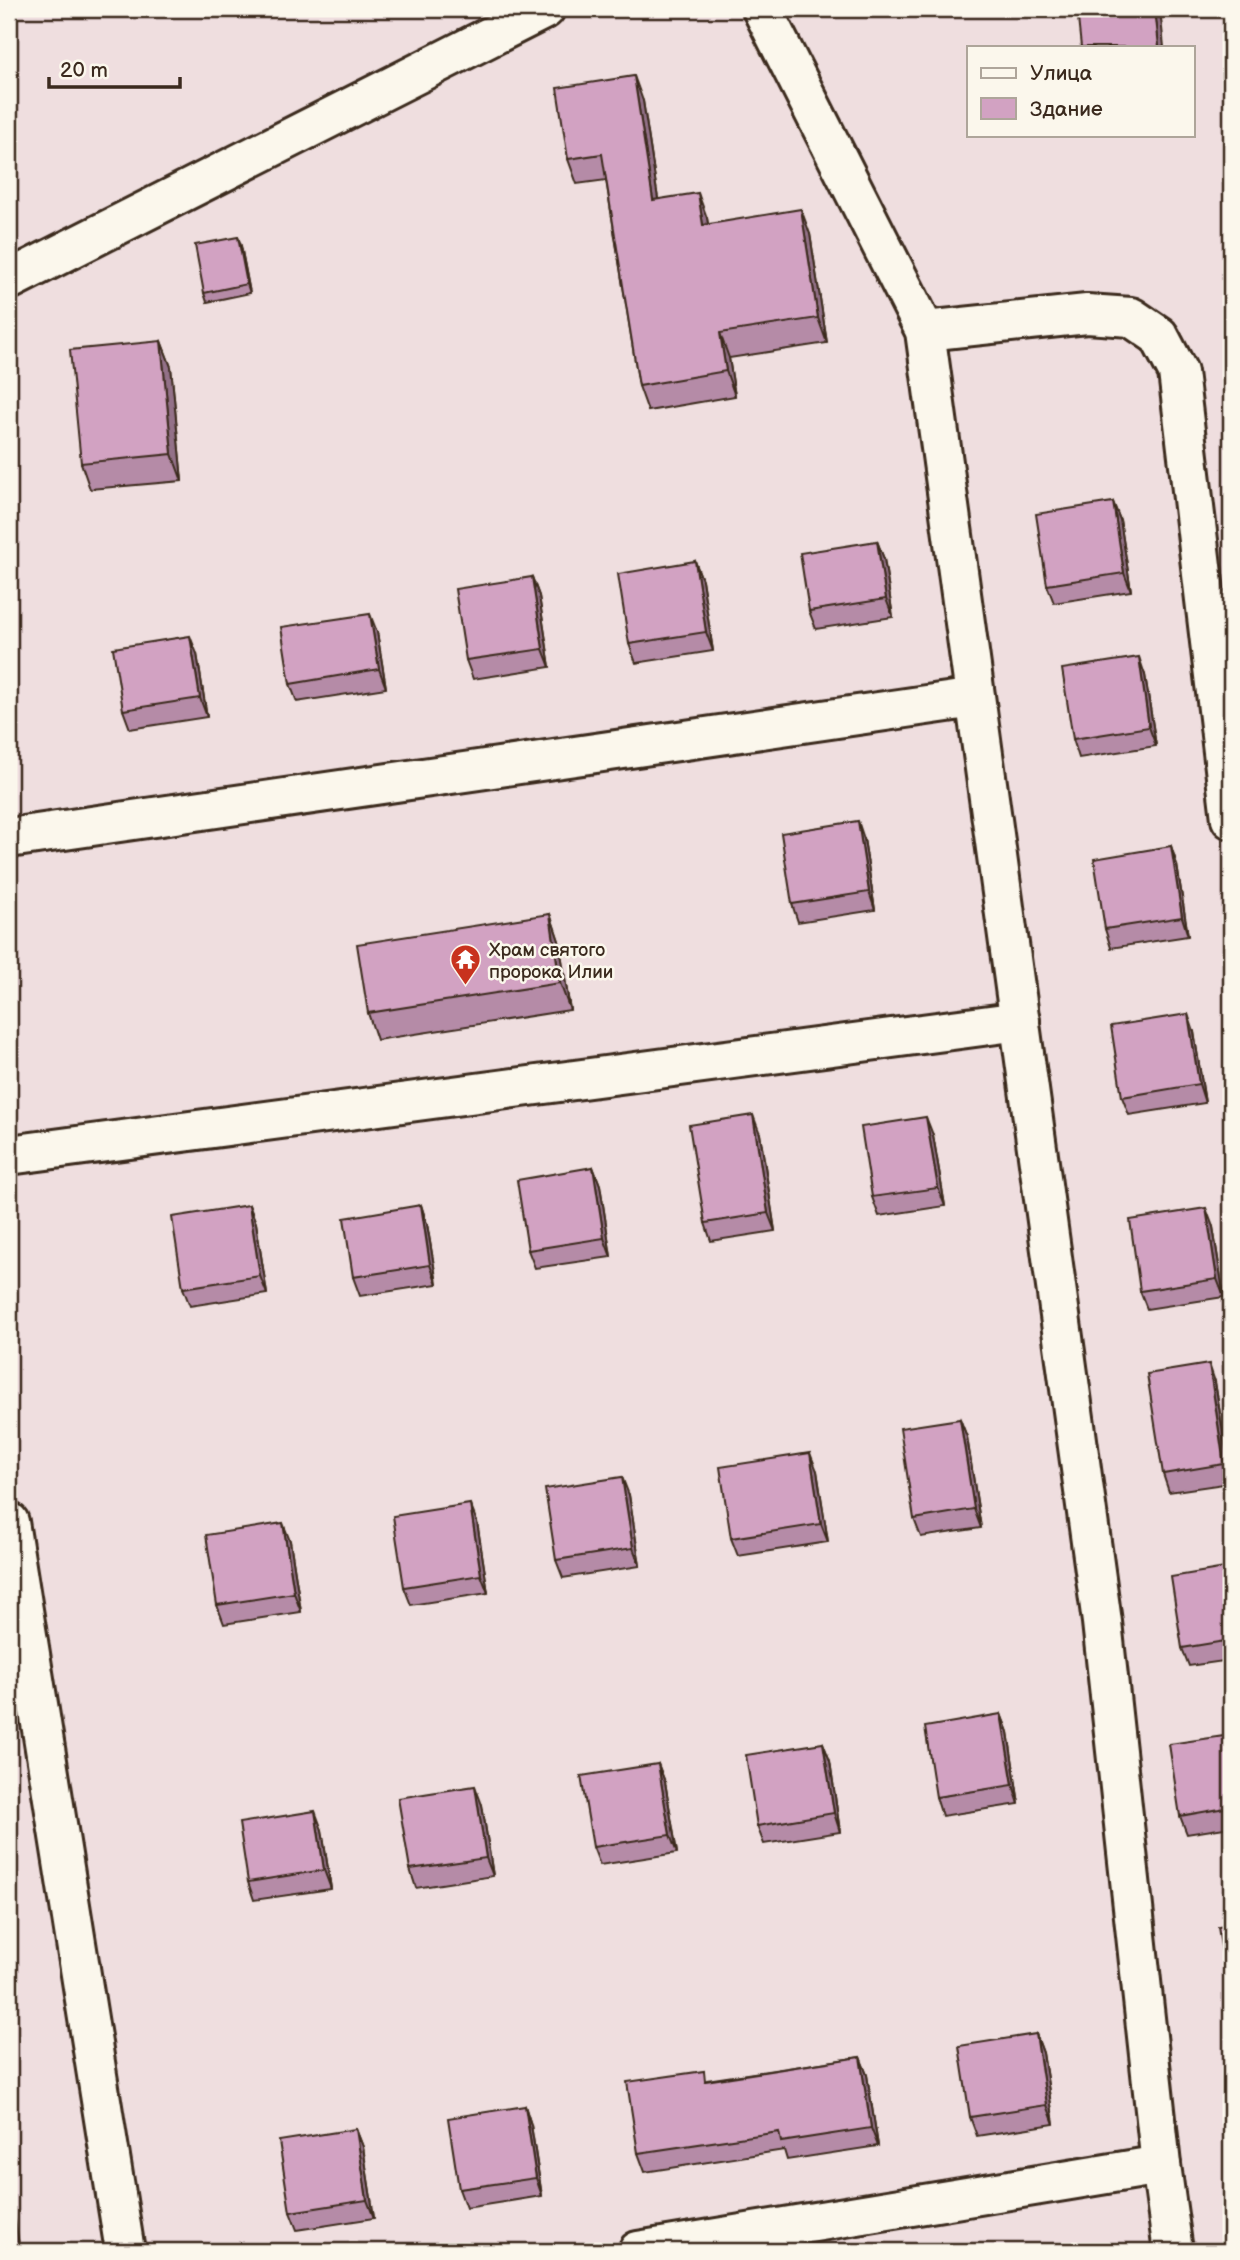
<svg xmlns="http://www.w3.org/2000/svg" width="1240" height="2260" font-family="'Balsamiq Sans',sans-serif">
<rect width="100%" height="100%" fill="#efdedf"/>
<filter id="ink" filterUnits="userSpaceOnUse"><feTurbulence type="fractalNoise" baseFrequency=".0143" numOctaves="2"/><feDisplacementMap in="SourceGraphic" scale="14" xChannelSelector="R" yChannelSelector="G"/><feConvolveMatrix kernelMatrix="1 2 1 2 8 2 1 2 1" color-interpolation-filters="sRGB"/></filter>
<g filter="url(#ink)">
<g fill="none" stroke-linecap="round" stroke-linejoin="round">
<defs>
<g id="minor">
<polyline points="762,9 925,331 1102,1622 1161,2165 1173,2251"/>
<polyline points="9,280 545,9"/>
<polyline points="925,331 1087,314 1131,317 1159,336 1178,372 1231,819"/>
<polyline points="9,838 975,698"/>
<polyline points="9,1155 1020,1021"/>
<polyline points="9,1522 125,2251"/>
<polyline points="638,2251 1161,2165"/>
</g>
</defs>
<use href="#minor" stroke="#3b2a1e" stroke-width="44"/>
<use href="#minor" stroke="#fbf7ec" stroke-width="38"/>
</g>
<g fill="#b58ba7" stroke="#3b2a1e" stroke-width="2">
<polygon points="643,101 658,199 707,218 708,224 810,234 827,343 729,358 735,396 648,411 639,386 606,180 577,184 568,159"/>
<polygon points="238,237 241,246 250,293 207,302 204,293"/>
<polygon points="161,341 171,367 182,481 90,489 81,463"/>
<polygon points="1113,502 1120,520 1131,591 1054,603 1047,585"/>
<polygon points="877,541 884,559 893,617 816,629 809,611"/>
<polygon points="695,561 702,580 713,651 636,663 629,644"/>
<polygon points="532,577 539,596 550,667 473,679 466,660"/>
<polygon points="377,632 386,688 297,702 290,684"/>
<polygon points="197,654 207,717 130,729 123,710"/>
<polygon points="1145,675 1156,746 1079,758 1073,739"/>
<polygon points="864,839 875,910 798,922 792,904"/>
<polygon points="1171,846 1177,865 1188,936 1111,948 1105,929"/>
<polygon points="550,914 559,941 570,1010 377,1040 368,1013"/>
<polygon points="1194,1032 1205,1103 1129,1115 1122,1097"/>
<polygon points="760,1134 775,1231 711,1241 705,1223"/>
<polygon points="933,1135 945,1206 879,1216 872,1197"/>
<polygon points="593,1167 600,1185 611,1257 535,1268 528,1250"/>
<polygon points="249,1205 256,1223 267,1294 190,1306 183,1288"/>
<polygon points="421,1205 427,1224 437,1284 360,1296 353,1277"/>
<polygon points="1213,1227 1224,1297 1147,1309 1140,1291"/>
<polygon points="1215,1382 1231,1483 1169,1492 1163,1474"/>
<polygon points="960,1419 967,1437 981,1528 921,1537 914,1519"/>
<polygon points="817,1471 828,1542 738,1556 731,1538"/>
<polygon points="629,1495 640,1566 563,1578 556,1560"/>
<polygon points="477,1522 488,1593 411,1605 404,1587"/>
<polygon points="290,1541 301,1612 224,1624 217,1605"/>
<polygon points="1231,1567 1231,1660 1189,1666 1182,1648"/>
<polygon points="1001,1714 1008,1732 1019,1804 942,1816 936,1797"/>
<polygon points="1231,1735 1231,1827 1187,1834 1180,1816"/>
<polygon points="823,1743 830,1761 840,1832 764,1844 757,1826"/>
<polygon points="658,1764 665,1782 677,1853 600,1865 593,1847"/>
<polygon points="482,1805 493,1876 416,1888 410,1869"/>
<polygon points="322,1830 331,1889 254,1900 248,1882"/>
<polygon points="1036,2034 1043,2053 1054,2124 977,2136 970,2117"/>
<polygon points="860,2057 867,2075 878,2146 787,2160 784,2150 645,2172 638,2153 707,2080"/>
<polygon points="525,2106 531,2125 542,2196 466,2208 459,2189"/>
<polygon points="356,2129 363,2147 374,2218 297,2230 290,2212"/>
</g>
<g fill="#937188" stroke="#3b2a1e" stroke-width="2">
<polygon points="1155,9 1160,9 1164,47 1159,47"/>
<polygon points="634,76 643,101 662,225 653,200"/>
<polygon points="698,193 707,218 712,250 703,225"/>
<polygon points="801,209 810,234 827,343 818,318"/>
<polygon points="238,237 241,246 250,293 247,284"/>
<polygon points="720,333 729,358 735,396 726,371"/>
<polygon points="161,341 171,367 182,481 172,454"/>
<polygon points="1113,502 1120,520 1131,591 1124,573"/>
<polygon points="877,541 884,559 893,617 886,599"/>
<polygon points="695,561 702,580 713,651 706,632"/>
<polygon points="532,577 539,596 550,667 543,649"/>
<polygon points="370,614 377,632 386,688 379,669"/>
<polygon points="190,636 197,654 207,717 200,698"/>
<polygon points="1139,657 1145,675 1156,746 1149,727"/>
<polygon points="858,821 864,839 875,910 869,892"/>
<polygon points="1171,846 1177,865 1188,936 1182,917"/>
<polygon points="550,914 559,941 570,1010 560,983"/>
<polygon points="1188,1014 1194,1032 1205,1103 1199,1084"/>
<polygon points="753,1115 760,1134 775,1231 768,1213"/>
<polygon points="926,1117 933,1135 945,1206 938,1188"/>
<polygon points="593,1167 600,1185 611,1257 604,1238"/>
<polygon points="249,1205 256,1223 267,1294 260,1276"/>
<polygon points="421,1205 427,1224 437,1284 430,1265"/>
<polygon points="1206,1208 1213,1227 1224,1297 1217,1279"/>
<polygon points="1209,1364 1215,1382 1231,1483 1224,1464"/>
<polygon points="960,1419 967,1437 981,1528 974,1509"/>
<polygon points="810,1453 817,1471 828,1542 821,1524"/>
<polygon points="622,1477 629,1495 640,1566 633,1548"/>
<polygon points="470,1504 477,1522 488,1593 481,1575"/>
<polygon points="283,1523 290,1541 301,1612 294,1593"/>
<polygon points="1001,1714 1008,1732 1019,1804 1013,1785"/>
<polygon points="823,1743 830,1761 840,1832 834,1813"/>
<polygon points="658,1764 665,1782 677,1853 670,1835"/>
<polygon points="475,1786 482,1805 493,1876 486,1858"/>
<polygon points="315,1811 322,1830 331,1889 324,1870"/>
<polygon points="1036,2034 1043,2053 1054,2124 1047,2105"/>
<polygon points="860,2057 867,2075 878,2146 871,2128"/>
<polygon points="525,2106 531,2125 542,2196 536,2178"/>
<polygon points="356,2129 363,2147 374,2218 367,2200"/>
<polygon points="9,2181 20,2251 15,2251 9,2211"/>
</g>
<g fill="#d2a2c2" stroke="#3b2a1e" stroke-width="2">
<polygon points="1077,9 1155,9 1159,47 1081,47"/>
<polygon points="634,76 653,200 698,193 703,225 801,209 818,318 720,333 726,371 639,386 602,154 568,159 557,88"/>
<polygon points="238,237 247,284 204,293 195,245"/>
<polygon points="161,341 172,454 81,463 70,350"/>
<polygon points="1113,502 1124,573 1047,585 1036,514"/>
<polygon points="877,541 886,599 809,611 800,553"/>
<polygon points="695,561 706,632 629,644 618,574"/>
<polygon points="532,577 543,649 466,660 455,589"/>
<polygon points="370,614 379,669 290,684 281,627"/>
<polygon points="190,636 200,698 123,710 113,648"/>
<polygon points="1139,657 1149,727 1073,739 1062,669"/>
<polygon points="858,821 869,892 792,904 781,833"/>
<polygon points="1171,846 1182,917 1105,929 1094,859"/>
<polygon points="550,914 560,983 368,1013 357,944"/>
<polygon points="1188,1014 1199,1084 1122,1097 1111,1026"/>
<polygon points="753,1115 768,1213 705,1223 689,1125"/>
<polygon points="926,1117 938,1188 872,1197 861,1127"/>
<polygon points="593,1167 604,1238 528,1250 517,1180"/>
<polygon points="249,1205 260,1276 183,1288 172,1217"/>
<polygon points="421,1205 430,1265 353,1277 344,1218"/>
<polygon points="1206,1208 1217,1279 1140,1291 1130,1220"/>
<polygon points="1209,1364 1224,1464 1163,1474 1147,1374"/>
<polygon points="960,1419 974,1509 914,1519 900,1428"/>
<polygon points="810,1453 821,1524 731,1538 720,1467"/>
<polygon points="622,1477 633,1548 556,1560 545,1489"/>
<polygon points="470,1504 481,1575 404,1587 393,1516"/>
<polygon points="283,1523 294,1593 217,1605 206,1535"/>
<polygon points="1231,1567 1231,1640 1182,1648 1171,1577"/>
<polygon points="1001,1714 1013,1785 936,1797 925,1727"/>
<polygon points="1231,1735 1231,1807 1180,1816 1169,1744"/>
<polygon points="823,1743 834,1813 757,1826 746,1755"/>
<polygon points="658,1764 670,1835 593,1847 581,1776"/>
<polygon points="475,1786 486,1858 410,1869 398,1798"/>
<polygon points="315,1811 324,1870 248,1882 239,1823"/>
<polygon points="1231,1925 1231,1998 1229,1998 1218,1927"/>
<polygon points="1036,2034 1047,2105 970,2117 959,2046"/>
<polygon points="860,2057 871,2128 781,2142 779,2132 638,2153 627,2082 704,2071 705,2081"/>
<polygon points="525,2106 536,2178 459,2189 448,2118"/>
<polygon points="356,2129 367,2200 290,2212 279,2141"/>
<polygon points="9,2211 15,2251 9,2251"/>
<polygon points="1059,2249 1059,2251 1043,2251"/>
</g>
</g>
<defs>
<symbol id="temple-pin" viewBox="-11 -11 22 30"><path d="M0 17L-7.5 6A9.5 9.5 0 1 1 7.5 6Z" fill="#c8321e" stroke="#fbf7ec"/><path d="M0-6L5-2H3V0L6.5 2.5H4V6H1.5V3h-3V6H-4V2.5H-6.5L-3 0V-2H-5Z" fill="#fff"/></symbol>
</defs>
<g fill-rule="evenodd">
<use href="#temple-pin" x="448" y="942" width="35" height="47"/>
</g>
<g text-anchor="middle" stroke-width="5" stroke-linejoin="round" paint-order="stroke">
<g font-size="19" fill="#3b2a1e" stroke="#fbf7ec" text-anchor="start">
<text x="489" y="956">Храм святого<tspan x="489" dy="22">пророка Илии</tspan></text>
</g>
</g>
<rect width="1240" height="2260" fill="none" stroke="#fbf7ec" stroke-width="35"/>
<rect x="18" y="18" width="1205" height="2225" fill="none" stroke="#3b2a1e" stroke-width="2.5" filter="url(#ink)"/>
<rect x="967" y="46" width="228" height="91" fill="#fbf7ec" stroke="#aea59a" stroke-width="2"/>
<rect x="981" y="68" width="35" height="10" fill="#fbf7ec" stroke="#aea59a" stroke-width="2"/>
<text x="1030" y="80" font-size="21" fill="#3b2a1e">Улица</text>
<rect x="981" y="98" width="35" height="21" fill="#d2a2c2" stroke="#aea59a" stroke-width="2"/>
<text x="1030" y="116" font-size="21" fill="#3b2a1e">Здание</text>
<path d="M49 77v10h131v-10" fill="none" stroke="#3b2a1e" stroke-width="3.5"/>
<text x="60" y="77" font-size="21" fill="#3b2a1e" stroke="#fbf7ec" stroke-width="5" paint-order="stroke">20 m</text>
</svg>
